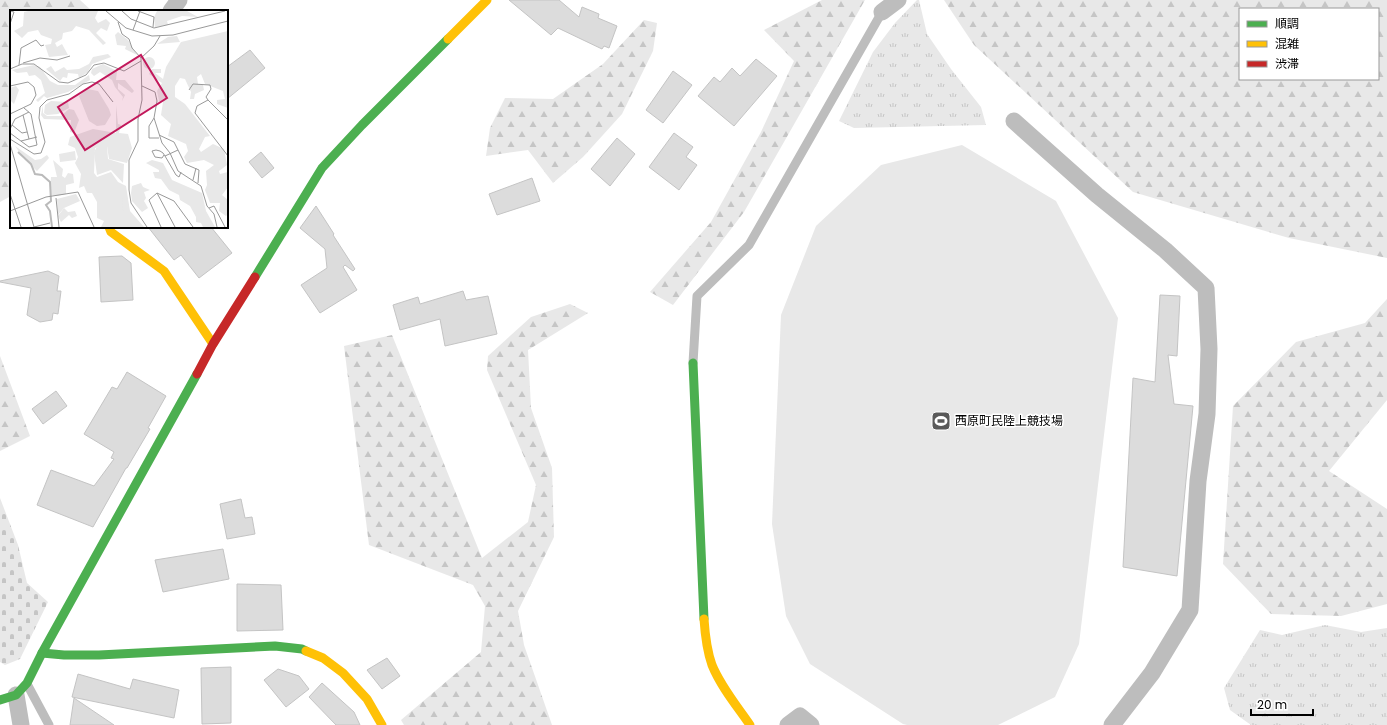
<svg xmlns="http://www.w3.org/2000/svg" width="1387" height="725" font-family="Poppins,'Noto Sans JP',sans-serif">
<defs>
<pattern id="forest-firs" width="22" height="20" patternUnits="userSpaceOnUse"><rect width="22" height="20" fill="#e8e8e8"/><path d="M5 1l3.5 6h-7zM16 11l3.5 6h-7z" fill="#c5c5c5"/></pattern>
<pattern id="cemetery-stones" width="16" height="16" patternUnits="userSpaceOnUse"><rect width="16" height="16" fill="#e8e8e8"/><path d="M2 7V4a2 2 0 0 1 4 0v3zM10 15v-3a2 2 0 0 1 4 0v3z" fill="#c5c5c5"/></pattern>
<pattern id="park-tufts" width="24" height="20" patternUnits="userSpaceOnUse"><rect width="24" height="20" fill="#e8e8e8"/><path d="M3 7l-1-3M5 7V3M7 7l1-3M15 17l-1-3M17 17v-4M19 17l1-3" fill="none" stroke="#c5c5c5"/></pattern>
</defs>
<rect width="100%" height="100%" fill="#fff"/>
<polygon fill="#e8e8e8" points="962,145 1056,201 1118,318 1079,644 1055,697 998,725 907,725 903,724 810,664 786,616 772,524 781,315 816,226 881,165"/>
<g fill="url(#forest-firs)" fill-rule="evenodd">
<polygon points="0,0 80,0 92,11 11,11 11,196 0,202"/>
<polygon points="822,0 865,0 744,212 673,305 650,292 711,222 761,132 794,61 764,30"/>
<path d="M944 0H1387V258L1289 238 1133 192 974 45ZM1240 9H1378V79H1240Z"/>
<polygon points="644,20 657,23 653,51 622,114 583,157 553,183 528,150 486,156 490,128 505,98 553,99 603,64"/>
<polygon points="1387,299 1387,400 1329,471 1387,509 1387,604 1341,616 1271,614 1223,564 1233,406 1296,342 1365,323"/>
<polygon points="570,304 588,313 528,350 531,408 552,468 554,537 518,611 524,645 552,725 404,725 401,720 481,652 485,606 473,585 369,545 344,346 392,335 482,558 528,522 536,485 487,370 488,356 531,317"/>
<polygon points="0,356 30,436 0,451"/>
</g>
<polygon fill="url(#cemetery-stones)" points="0,498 18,545 27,583 48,602 20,659 5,665 0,662"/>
<g fill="url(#park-tufts)">
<polygon points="917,0 919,0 927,34 951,69 981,107 986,125 854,128 839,121 873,52 895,23"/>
<polygon points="1325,625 1361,632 1387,628 1387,725 1251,725 1230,710 1224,688 1260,630 1282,635"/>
</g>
<g fill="#dcdcdc" stroke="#c4c4c4">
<polygon points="509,0 559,0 579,17 582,7 599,14 598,18 617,26 609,48 604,46 602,49 558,28 551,35"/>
<polygon points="250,50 265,68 227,99 227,67"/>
<polygon points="756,59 777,76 734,126 698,96 714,77 720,82 732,68 740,76"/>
<polygon points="673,71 692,85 663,123 646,110"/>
<polygon points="674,133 693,147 686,157 697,165 679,190 649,167"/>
<polygon points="617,138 635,154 610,186 591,169"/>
<polygon points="261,152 274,168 262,178 249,162"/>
<polygon points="532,178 540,201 497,215 489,194"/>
<polygon points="316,206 334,234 333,235 355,269 353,271 345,265 343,267 357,290 320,313 301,285 327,268 325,249 300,228"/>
<polygon points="148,227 211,227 232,253 199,278 181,255 174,260"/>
<polygon points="122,256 131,263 133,300 101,302 99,257"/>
<polygon points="48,271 59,276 57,291 61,291 58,314 53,313 52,320 40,322 27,315 31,288 0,282 0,281"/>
<polygon points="463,291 466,300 488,296 497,334 445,346 440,319 400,330 393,305 418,297 420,304"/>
<polygon points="1160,295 1180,296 1177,356 1168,355 1174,404 1193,406 1177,576 1123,567 1133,378 1155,382"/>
<polygon points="127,372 166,396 148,428 150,429 127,468 126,468 93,527 37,505 51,470 94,486 114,459 111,458 114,452 84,434 112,387 117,389"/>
<polygon points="56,391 67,406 43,424 32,409"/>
<polygon points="241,499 245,518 252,517 255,534 227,539 220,504"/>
<polygon points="223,549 229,579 163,592 155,560"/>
<polygon points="237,584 281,585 283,630 237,631"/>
<polygon points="387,658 400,676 382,689 367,670"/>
<polygon points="231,667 231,723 202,724 201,668"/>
<polygon points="278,669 299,676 309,689 286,707 264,680"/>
<polygon points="78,674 130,689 133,679 179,690 174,718 72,697"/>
<polygon points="322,683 354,712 360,725 336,725 309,697"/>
<polygon points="74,698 114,725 70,725"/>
</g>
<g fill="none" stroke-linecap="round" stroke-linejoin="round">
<g stroke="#bdbdbd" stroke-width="9">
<polyline points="693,363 697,296 749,245 882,12"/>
<polyline points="27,684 49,725"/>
</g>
<g stroke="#bdbdbd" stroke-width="17">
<polyline points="171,11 179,0"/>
<polyline points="882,12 898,0"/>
<polyline points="1014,121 1097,195 1165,250 1206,288 1209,349 1207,414 1198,481 1190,610 1152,673 1112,725"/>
<polyline points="16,695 21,725"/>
<polyline points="788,725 800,716 811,725"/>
</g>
<g stroke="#4caf50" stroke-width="9">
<polyline points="255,277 322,168 362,125 448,39"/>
<polyline points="693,363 704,619"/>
<polyline points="42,653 64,655 99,655 275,646 302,649 306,651"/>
<polyline points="0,700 16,695 27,683 42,653 197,374"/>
</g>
<g stroke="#ffc107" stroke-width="9">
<polyline points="448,39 487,0"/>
<polyline points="109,227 111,232 164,271 213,344"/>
<path d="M704 619C705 634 707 651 712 665 721 687 737 706 750 725"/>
<polyline points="306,651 323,658 343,673 367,699 382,725"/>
</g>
<polyline stroke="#c62828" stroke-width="9" points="197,374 213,344 255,277"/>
</g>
<defs>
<symbol id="stadium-square" viewBox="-11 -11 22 22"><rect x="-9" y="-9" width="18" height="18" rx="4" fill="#595959" stroke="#fff"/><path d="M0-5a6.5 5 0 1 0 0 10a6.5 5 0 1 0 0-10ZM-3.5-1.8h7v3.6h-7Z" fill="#fff"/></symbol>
</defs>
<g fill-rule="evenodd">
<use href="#stadium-square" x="930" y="410" width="22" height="22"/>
</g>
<g text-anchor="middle" stroke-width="3" stroke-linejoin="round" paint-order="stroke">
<g font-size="12" fill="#000" stroke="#fff" text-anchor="start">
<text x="955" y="425">西原町民陸上競技場</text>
</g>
</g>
<g transform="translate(10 10)">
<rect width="218" height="218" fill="#fff"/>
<path d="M167 26 170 32 147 34 158 27ZM77 79 88 81 99 99 101 105 95 115 87 116 79 111 69 86ZM65 141 66 150 50 152 49 144ZM66 184 70 191 54 198 48 205 47 189Z" fill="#e8e8e8"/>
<path d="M18 1H88L85 8 88 13 96 9 100 13 97 21 91 18 86 23 96 33 93 35 79 20 66 16 62 21 53 23 52 29 45 33 47 37 52 34 58 45 39 47 35 35 41 34 42 29 31 25 28 20 18 22 12 28 4 21 13 16 14 2ZM147 1H177L188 7 172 6 157 11 158 15 145 17 144 7ZM218 21V98L207 94V90L215 89 213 81 195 74 191 64 187 67 188 74 193 75 194 80 185 84 184 89H180L181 82 175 69 170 68 165 76V87L175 94 200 126 195 127 189 139 191 142 203 134 214 139 217 155 209 161 210 164 218 162V177L212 185 218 190V204L216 206 209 201 210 193H200L195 180 197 175 196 161 204 155 194 150 177 153 174 147 178 141 176 134 158 126 161 114 151 105 153 92 149 91 147 81 152 73 139 64 142 59H151V63H145L153 69 156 57 171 32ZM108 22 118 30 127 45 115 39 116 36 107 35 105 25ZM98 44 101 47 82 54 78 62 69 68 68 64 58 63 57 68 53 67 50 71 36 59 41 56 45 62 54 57 57 60 69 59 79 54 83 47ZM93 54 107 61 106 70H115L124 81 122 83 108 73V79L115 85 112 91 113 87 105 77 102 70 90 62 84 66 81 63 82 59ZM24 55 30 57 40 71 48 75H65L79 65 80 70 58 82 37 88 34 86 28 92 26 90 35 83 31 70 25 65 19 66 17 62 7 63 2 60ZM6 76 9 80 4 94 0 90V78ZM33 95V103L37 106H51L59 99 64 100 69 110 64 123 60 122 61 110 34 109 31 105ZM106 95 108 114 111 115 109 123 118 124 122 138 117 153 99 149 97 136 85 138 84 163 87 167 101 162 108 172 116 176 120 201 134 217H91L94 211 87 208V192L82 183H77L74 176 69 178 71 164 65 153 68 147 65 138 58 135 60 127 83 119 106 123ZM5 136 25 150 31 149 37 145 39 148 27 161 15 150ZM43 150 53 159 52 166 55 168 58 163 63 164 64 173 56 175V184L47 186 41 185 40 183 41 167H47ZM142 150 153 153 162 170 192 183 196 201 205 217H193L191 213 186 212V207L180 196 170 190 169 185 159 180 151 169 145 168 143 162H149V160L136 153ZM131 173 133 177 140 180 134 182 136 188 134 191 138 198 132 202 122 191 121 183 122 176ZM54 198 58 202 65 201 67 206 62 208 59 205 51 212 48 206Z" fill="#e8e8e8"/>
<path d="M133 53a6 6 0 1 1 12 0a6 6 0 1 1-12 0ZM107 185 112 188 113 200 116 201 118 208H114L110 197 102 192Z" fill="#e8e8e8"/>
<path d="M41 91 58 92 59 98 48 104 37 105 34 103 35 95ZM91 136H97L98 149 114 154 113 173 101 160 87 165 84 143 86 138Z" fill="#e8e8e8"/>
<path fill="none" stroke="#bababa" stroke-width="2" d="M8 142 21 154 25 164 32 165 40 172 41 191 36 195 40 201 42 217"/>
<path fill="none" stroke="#999" stroke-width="1" d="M0 1 4 2 0 14M96 1 116 18 142 26 163 25 218 11M112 1 121 9 144 18 215 1M128 1 144 7 143 17M108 12 112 24 119 29 122 38 131 48 132 90 128 109V131L119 150V180L121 193 137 217M123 20 130 1M131 48 144 36 150 26M13 53 30 48 47 50 60 46M9 55 11 38 26 30 31 36 34 35M0 59 12 54H24L49 72 58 73 76 65 84 55 94 53 114 61 131 51M0 76 18 72 24 77 26 85 21 94 0 104M132 76 145 82 147 91 144 108 152 133 160 143 168 161 191 176 197 196 204 204 207 217M179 80 183 74 200 75 201 79 196 87 198 90 218 110M198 90 187 96 185 103 218 146M13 105 19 129M144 108 139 116V128H149M2 115 12 123 17 122M0 119 5 109 19 102M0 123 19 137 27 135 21 104 14 98M149 125 164 132 175 154 189 160 188 173M0 129 24 144 31 143 35 132 29 108 30 97 37 90 59 84 73 74 82 72 89 74 103 92M11 131 27 127M0 134 24 217M154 145 152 148 145 147 142 141 146 140 150 141 153 143 155 146 166 165 169 167 171 162M155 146 168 140M183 170 186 158M147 183 165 217M0 184 11 217M46 188 49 217M199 198 204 196 215 217M0 201 36 187 68 182 84 217M24 217 40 213M151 217 139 190 147 183 164 191 183 217"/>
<path fill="#c2185b" fill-opacity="0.15" stroke="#c2185b" stroke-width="2" d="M131 45 157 88 75 140 48 97Z"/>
<rect width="218" height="218" fill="none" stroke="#000" stroke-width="2"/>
</g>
<rect x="1239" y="8" width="140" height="72" fill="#ffffff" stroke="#999999"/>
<rect x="1247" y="21" width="20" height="6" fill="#4caf50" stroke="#999999"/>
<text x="1275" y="28" font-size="12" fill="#000000">順調</text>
<rect x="1247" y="41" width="20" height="6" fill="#ffc107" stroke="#999999"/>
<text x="1275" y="48" font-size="12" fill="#000000">混雑</text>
<rect x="1247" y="61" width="20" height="6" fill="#c62828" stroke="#999999"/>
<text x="1275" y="68" font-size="12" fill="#000000">渋滞</text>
<path d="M1251 709v6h62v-6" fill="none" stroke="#000000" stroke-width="2"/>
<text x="1257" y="709" font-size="12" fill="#000000" stroke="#ffffff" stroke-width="3" paint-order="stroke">20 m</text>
</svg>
